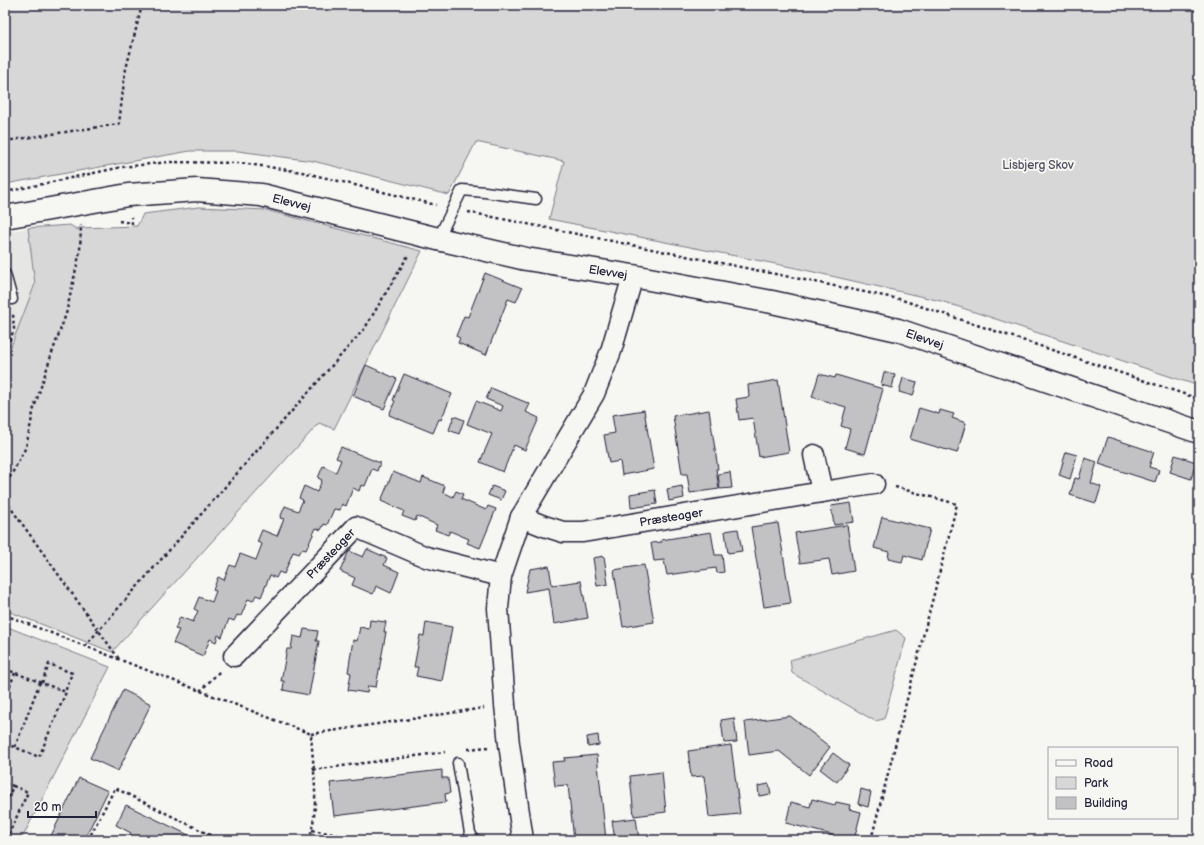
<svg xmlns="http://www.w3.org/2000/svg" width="1204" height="845" font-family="'Balsamiq Sans',sans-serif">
<rect width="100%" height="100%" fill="#f6f6f2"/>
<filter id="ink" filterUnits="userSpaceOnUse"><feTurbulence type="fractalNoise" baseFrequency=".025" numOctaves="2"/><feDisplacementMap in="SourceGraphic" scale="8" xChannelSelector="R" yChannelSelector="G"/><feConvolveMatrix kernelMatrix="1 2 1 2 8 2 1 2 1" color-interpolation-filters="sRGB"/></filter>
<g filter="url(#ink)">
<polygon fill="#e6e6e4" points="28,228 35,284 5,362 5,232"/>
<g fill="#d7d7d7" stroke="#7c7c89">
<polygon points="5,5 1199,5 1199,386 941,301 796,268 549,219 564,161 476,142 449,195 313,161 238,151 190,151 5,184"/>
<polygon points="199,207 266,210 422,251 334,429 319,423 112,652 5,610 5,362 35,284 28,228 70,225 78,230 78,228 137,226 143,214"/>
<polygon points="5,626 110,667 21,840 5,840"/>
<polygon points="896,630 906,638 884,719 875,721 792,673 790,660"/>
</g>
<g fill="#c2c2c4" stroke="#22223b">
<polygon points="485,273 522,288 516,302 508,299 486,355 458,343 460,338 456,336 464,316 468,317"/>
<polygon points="366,365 397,379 384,409 353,396"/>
<polygon points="884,372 895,375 892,388 881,385"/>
<polygon points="404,374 452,394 441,420 439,419 433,433 389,415 395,401 393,400"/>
<polygon points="819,374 835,378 836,375 883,389 865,454 845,448 850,429 841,426 846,407 812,397"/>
<polygon points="903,378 917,382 913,396 899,392"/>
<polygon points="778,380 789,452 759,457 753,418 739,420 736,399 749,397 748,385"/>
<polygon points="491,388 530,404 526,412 539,418 525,450 514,445 503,472 480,462 492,434 467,424 476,401 501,411 503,406 486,399"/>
<polygon points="919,408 939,414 940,410 954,414 952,418 966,423 957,453 910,439"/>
<polygon points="644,410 654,469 622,475 620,461 609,463 604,435 615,433 612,415"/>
<polygon points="709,410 718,469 716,469 719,489 690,493 687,474 682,474 673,416"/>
<polygon points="454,416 464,420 459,434 449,430"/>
<polygon points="1108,437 1154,452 1149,467 1159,470 1155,482 1099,464"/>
<polygon points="341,447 380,463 377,471 372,469 365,486 361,485 359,491 353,488 346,506 342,504 340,510 334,509 327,525 324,524 321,530 316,528 306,550 302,549 299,554 293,552 284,574 279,572 276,578 270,575 261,597 256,595 253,601 248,599 241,616 237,615 234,621 229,619 222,637 218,635 216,642 210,639 203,656 173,643 179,630 175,629 180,617 193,622 198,611 194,609 199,597 212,602 216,591 213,590 218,577 224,580 230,565 235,567 240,554 256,560 262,544 257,542 262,530 277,536 284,519 280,518 285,506 298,511 303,500 299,498 304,486 317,492 322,480 318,478 323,466 336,472 341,460 336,458"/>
<polygon points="1066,452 1077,455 1070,479 1059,475"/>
<polygon points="1175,455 1196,462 1191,479 1170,472"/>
<polygon points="1085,458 1097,462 1091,483 1101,487 1096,503 1070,495 1075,478 1079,479"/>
<polygon points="393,472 421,483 423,477 445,486 443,492 453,497 456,491 463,494 461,499 486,510 488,506 496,509 480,548 467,543 469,539 450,531 448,535 435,530 437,525 417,516 415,521 402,516 404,511 381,501"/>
<polygon points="730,472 732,488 720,489 718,474"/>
<polygon points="492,486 505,491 501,500 488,495"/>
<polygon points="682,486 684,498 669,501 667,489"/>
<polygon points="655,490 657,504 631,508 630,494"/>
<polygon points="851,503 854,522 834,525 831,506"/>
<polygon points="882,517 930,529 922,560 904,555 902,562 888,559 889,552 874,548"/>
<polygon points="778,523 791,603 764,607 751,527"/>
<polygon points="847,525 854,571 832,575 829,559 800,563 795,533"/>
<polygon points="738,529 742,551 728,553 725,531"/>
<polygon points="711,532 715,555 722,555 724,572 717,573 716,568 667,575 664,560 654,561 651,543 662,542 661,540"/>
<polygon points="367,549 387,558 384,565 399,572 391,593 376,586 373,594 352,585 355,578 340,571 349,551 363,557"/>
<polygon points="604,556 608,584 597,586 593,558"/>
<polygon points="644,565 654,622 623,627 614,570"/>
<polygon points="549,566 552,585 581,581 588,618 554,624 549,588 525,592 530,569"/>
<polygon points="370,620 386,622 384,632 386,632 376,687 368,686 367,693 348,690 351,673 348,672 353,640 357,641 360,627 369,629"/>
<polygon points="426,622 452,627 442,681 416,676 418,667 414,667 420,635 424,636"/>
<polygon points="304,629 318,631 316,641 319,641 309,695 283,690 284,681 281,681 287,649 291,649 293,636 302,638"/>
<polygon points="123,690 151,704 118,771 90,758"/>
<polygon points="790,716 830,747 809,775 779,751 749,755 745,722"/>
<polygon points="734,718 737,742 724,743 721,720"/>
<polygon points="598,735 599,745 588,747 587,737"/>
<polygon points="731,745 740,814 709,817 704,776 691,777 688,751"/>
<polygon points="833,753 849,765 837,782 820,769"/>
<polygon points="597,755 606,840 574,840 568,785 555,786 552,762 565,761 564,758"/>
<polygon points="442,770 442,778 448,778 450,793 445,794 446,802 334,816 330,783"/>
<polygon points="662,772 666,812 634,816 630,776"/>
<polygon points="79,778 108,791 84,840 49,840"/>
<polygon points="769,784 771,794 759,796 758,786"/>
<polygon points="861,789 871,792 868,807 858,804"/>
<polygon points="812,799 835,805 836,802 850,805 849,809 861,812 854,840 830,840 832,835 786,823 791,802 810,807"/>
<polygon points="126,805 199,840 128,840 131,833 116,825"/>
<polygon points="636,818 639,840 615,840 612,821"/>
</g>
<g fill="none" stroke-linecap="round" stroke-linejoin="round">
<defs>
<g id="service">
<polyline points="438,239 462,190 485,192 536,199"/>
<polyline points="5,274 12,299"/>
<polyline points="458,763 470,833 474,840"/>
</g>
<g id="minor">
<polyline points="814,455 822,492"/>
<path id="s1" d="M521 517 544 526 563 532H583L822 492 874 484"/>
<path id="s2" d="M234 656 356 527 426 557 501 576"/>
<polyline points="523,840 509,744 505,705 498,608 501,576 521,517 594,394 611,351 633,276"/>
</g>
<g id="tertiary">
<path id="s3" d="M5 217 128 195 197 190 261 195 438 239 526 259 633 276 772 302 898 330 1199 432"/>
</g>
</defs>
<use href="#service" stroke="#22223b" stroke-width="13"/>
<use href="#minor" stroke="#22223b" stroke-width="23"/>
<use href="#tertiary" stroke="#22223b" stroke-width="25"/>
<g stroke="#22223b" stroke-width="2.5" stroke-dasharray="3 3" stroke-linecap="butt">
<polyline points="5,141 119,124 125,73 142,5"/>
<polyline points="5,192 122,167 169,162 241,163 302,172 436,205"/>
<polyline points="468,212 899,299 1199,399"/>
<polyline points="119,221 132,223 131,217"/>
<polyline points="5,352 14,329 13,314"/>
<polyline points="5,495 8,481 26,447 34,408 52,353 66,314 80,251 81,225"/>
<polyline points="5,500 119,659"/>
<path d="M5 615 311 734C313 769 320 806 309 840"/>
<polyline points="85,646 365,328 409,254"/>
<polyline points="5,669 66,692 39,757 5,743"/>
<polyline points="42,683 49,664 72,673 65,692"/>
<polyline points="200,691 220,671"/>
<polyline points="5,698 15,673"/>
<polyline points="311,734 484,708"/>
<polyline points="15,747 40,682"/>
<polyline points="468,749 488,747"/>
<polyline points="313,770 445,752"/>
<polyline points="5,783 13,786 5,805"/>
<polyline points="312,830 364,840"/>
<polyline points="6,840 28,792 13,786"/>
<polyline points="88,840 115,788 220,840"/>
<polyline points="871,840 957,504 895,487"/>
</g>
<use href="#service" stroke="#f6f6f2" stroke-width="10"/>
<use href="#minor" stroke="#f6f6f2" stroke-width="20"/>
<use href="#tertiary" stroke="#f6f6f2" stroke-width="22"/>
</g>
</g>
<g text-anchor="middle" stroke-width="4" stroke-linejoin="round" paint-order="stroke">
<g font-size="12" fill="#4f4f62" stroke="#f6f6f2">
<text x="1038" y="169">Lisbjerg Skov</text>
</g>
<g font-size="12" fill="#22223b" stroke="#f6f6f2">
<text dy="4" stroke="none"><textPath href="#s3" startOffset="290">Elevvej</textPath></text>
<text dy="4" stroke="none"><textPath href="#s3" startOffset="614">Elevvej</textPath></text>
<text dy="4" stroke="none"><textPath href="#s3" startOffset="938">Elevvej</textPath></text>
<text dy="4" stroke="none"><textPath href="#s1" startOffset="154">Præsteager</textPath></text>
<text dy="4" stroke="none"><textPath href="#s2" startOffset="141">Præsteager</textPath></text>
</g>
</g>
<rect width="1204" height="845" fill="none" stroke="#f6f6f2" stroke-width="20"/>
<rect x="10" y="10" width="1184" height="825" fill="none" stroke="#22223b" stroke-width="1.5" filter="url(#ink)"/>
<rect x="1048" y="747" width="130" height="72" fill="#f6f6f2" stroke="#a1a1a9"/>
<rect x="1056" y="760" width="20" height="6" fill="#f6f6f2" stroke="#a1a1a9"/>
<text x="1084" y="767" font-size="12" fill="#22223b">Road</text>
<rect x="1056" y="777" width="20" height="12" fill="#d7d7d7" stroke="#a1a1a9"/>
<text x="1084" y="787" font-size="12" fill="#22223b">Park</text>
<rect x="1056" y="797" width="20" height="12" fill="#c2c2c4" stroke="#a1a1a9"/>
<text x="1084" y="807" font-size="12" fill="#22223b">Building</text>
<path d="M28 811v6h68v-6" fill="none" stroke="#22223b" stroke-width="2"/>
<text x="34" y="811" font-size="12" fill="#22223b" stroke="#f6f6f2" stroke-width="3" paint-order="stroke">20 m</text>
</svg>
